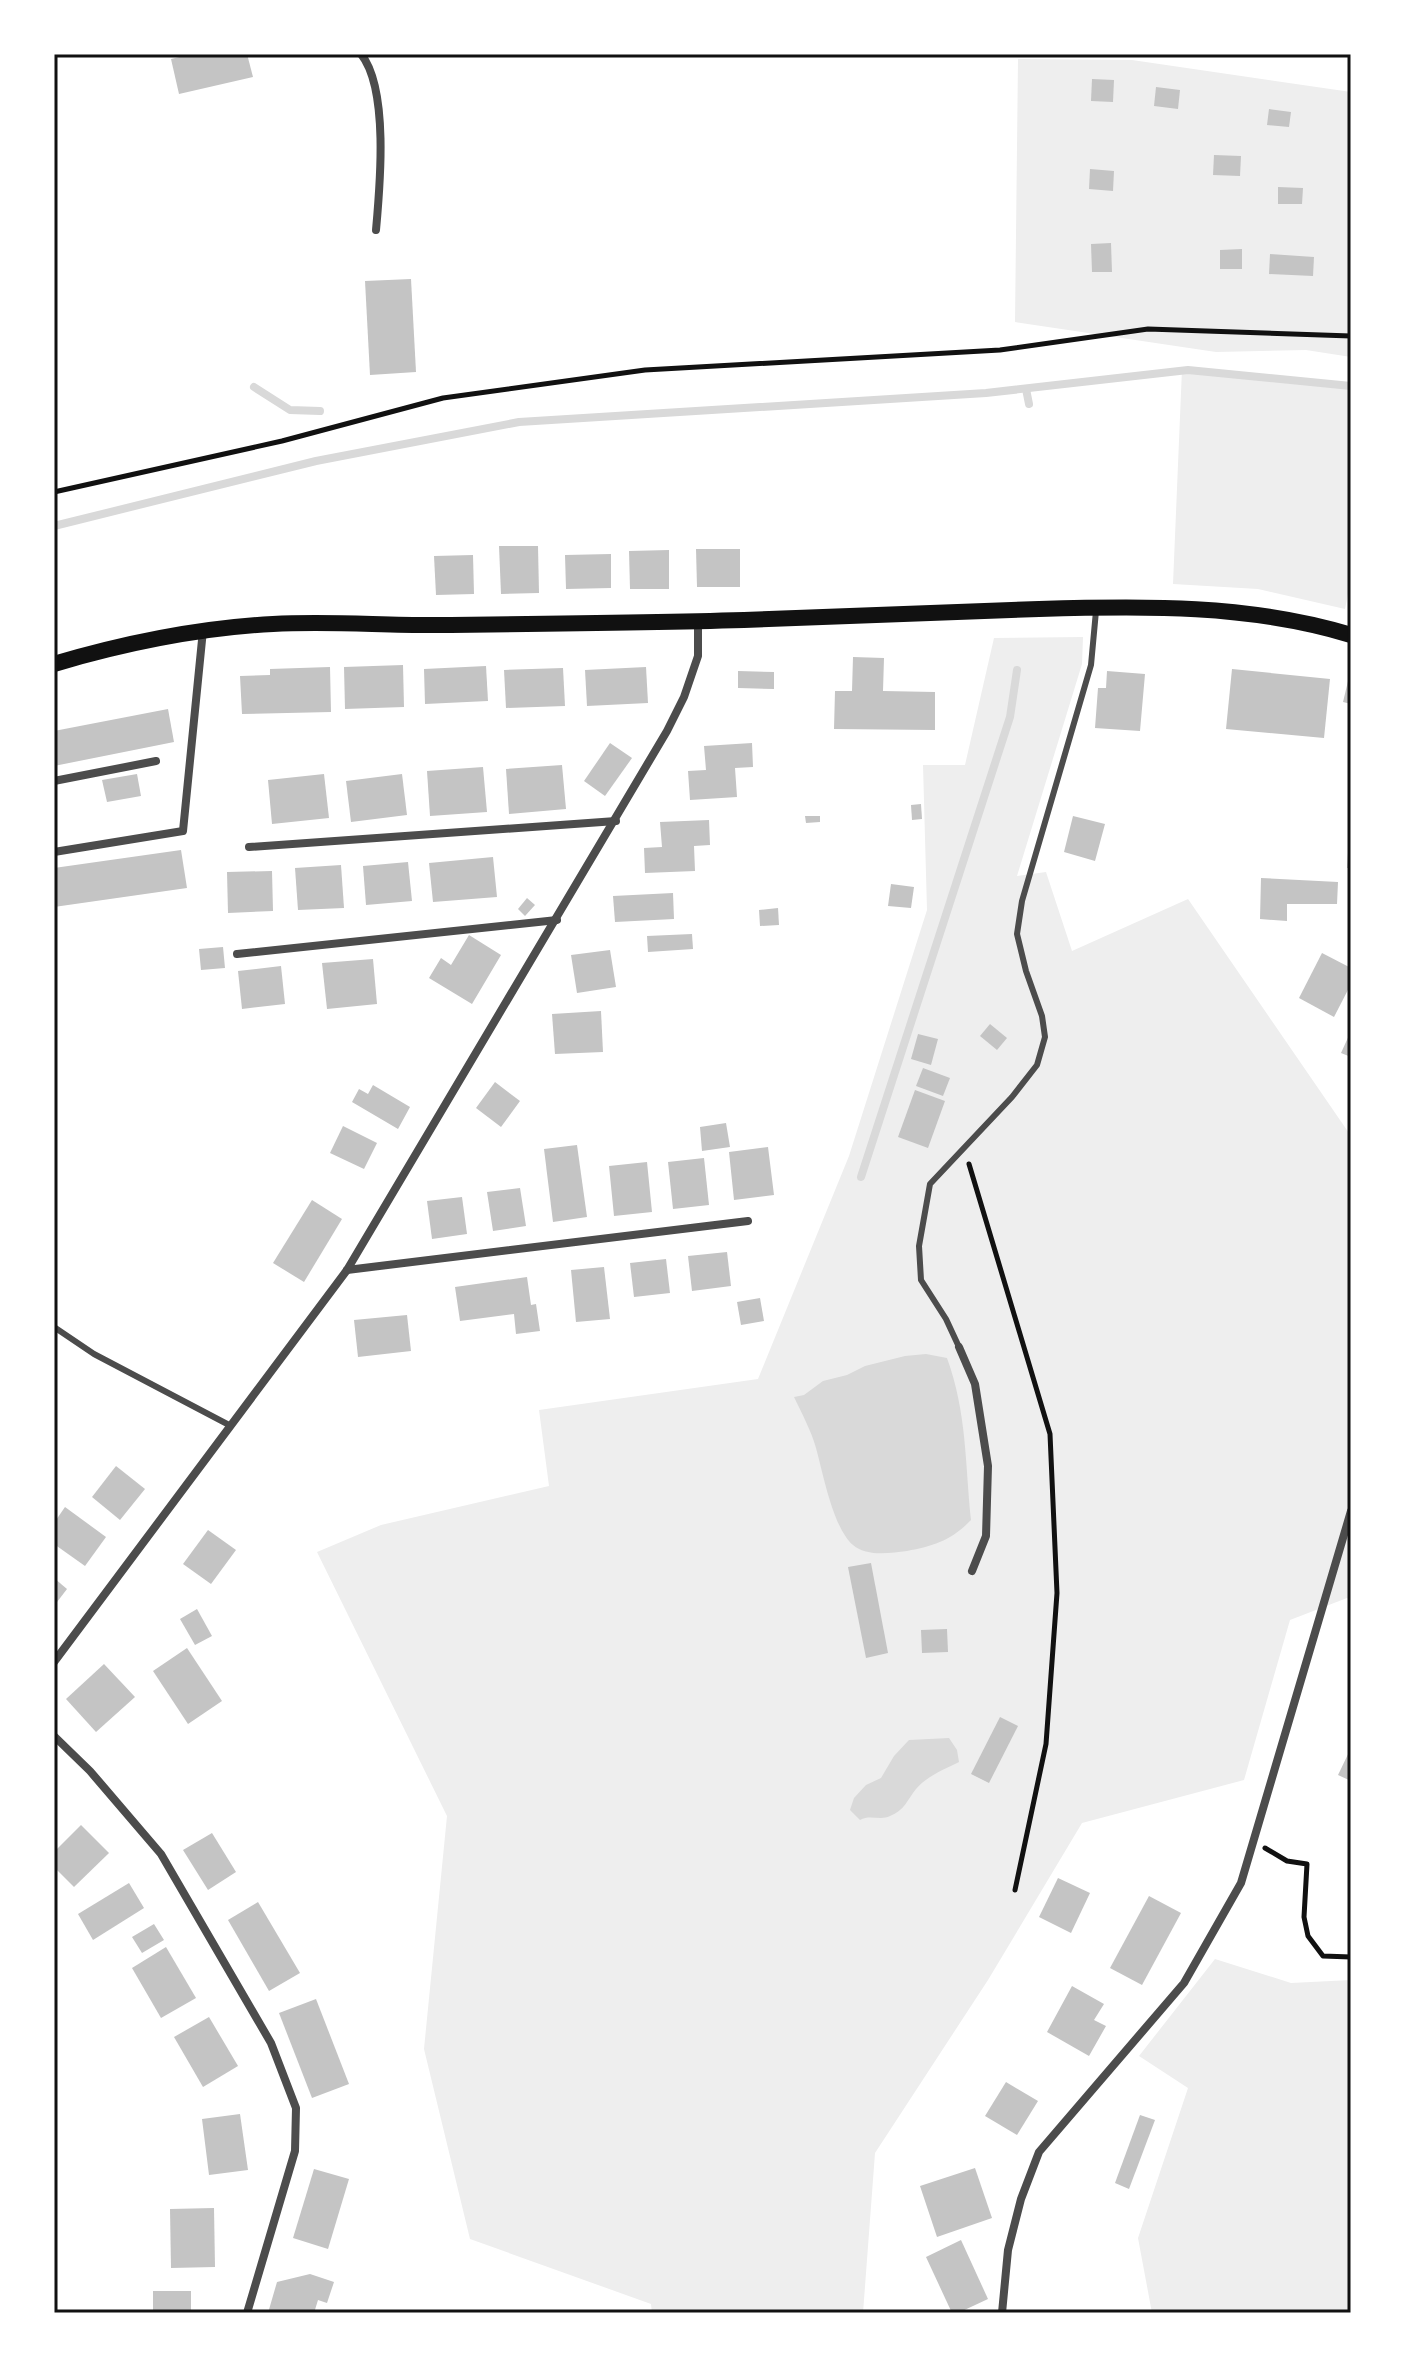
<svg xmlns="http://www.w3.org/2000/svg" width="1405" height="2367" font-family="Quicksand,sans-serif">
<rect width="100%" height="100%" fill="#fff"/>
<g fill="#eee">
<polygon points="1018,59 1132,60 1351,92 1351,357 1306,350 1216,352 1015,322"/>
<polygon points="1182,369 1351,388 1351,579 1345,609 1258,589 1173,584"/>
<polygon points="1083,637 1082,664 1017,876 1046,872 1072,951 1188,899 1351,1136 1351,1600 1347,1598 1290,1620 1244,1780 1082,1823 988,1980 875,2153 863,2313 652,2313 651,2304 470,2239 424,2049 447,1816 317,1552 381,1525 549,1486 539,1410 758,1379 849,1156 927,910 923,765 965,765 994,638"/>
<polygon points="1215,1959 1291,1983 1351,1980 1351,2313 1152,2313 1138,2238 1188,2088 1139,2056"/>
</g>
<g fill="#d9d9d9">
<path d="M926 1354 947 1358C967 1413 965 1463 971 1520 952 1540 934 1546 907 1551 890 1553 867 1557 853 1545 833 1528 823 1473 816 1448 811 1430 802 1414 794 1397L804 1395 823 1381 847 1375 865 1366 905 1356Z"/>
<path d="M949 1738 957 1750 959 1762C945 1769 927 1776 916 1789 908 1799 904 1811 890 1816 880 1821 870 1814 860 1820L850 1810 854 1798 866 1785 881 1778 894 1756 909 1740Z"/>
</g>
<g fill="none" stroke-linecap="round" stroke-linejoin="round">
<g stroke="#d9d9d9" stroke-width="8">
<polyline points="254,387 290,410 320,411"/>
<polyline points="1026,389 1029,404"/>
<polyline points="54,526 316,461 519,422 986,393 1188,370 1351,386"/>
<polyline points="861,1177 1010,717 1017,670"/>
</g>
</g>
<g fill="#c4c4c4">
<polygon points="192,54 247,54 253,77 179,94 171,59"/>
<polygon points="1092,79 1114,80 1113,102 1091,101"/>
<polygon points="1156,87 1180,90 1178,109 1154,106"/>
<polygon points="1269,109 1291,112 1289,127 1267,125"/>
<polygon points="1214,155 1241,156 1240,176 1213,175"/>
<polygon points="1090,169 1114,171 1113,191 1089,189"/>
<polygon points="1278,187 1303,188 1302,204 1278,204"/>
<polygon points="1111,243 1112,272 1092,272 1091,244"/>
<polygon points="1242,249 1242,269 1220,269 1220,250"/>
<polygon points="1270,254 1314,257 1313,276 1269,274"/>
<polygon points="411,279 416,372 370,375 365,281"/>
<polygon points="499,546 538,546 539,593 501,594"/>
<polygon points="696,549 740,549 740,587 697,587"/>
<polygon points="669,550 669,589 630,589 629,551"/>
<polygon points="611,554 611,588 566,589 565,555"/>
<polygon points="473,555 474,594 436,595 434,556"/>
<polygon points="853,657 884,658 883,691 935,692 935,730 834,729 835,691 852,691"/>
<polygon points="403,665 404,707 345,709 344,667"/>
<polygon points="486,666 488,701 425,704 424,669"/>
<polygon points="330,667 331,712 242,714 240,676 270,675 270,669"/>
<polygon points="646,667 648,703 587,706 585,670"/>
<polygon points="563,668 565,706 506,708 504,670"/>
<polygon points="1232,669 1330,679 1324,738 1226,729"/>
<polygon points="738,671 774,672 774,689 738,688"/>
<polygon points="1107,671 1145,674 1140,731 1095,728 1098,688 1106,688"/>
<polygon points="1350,673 1351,673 1351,704 1343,702"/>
<polygon points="168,709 174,742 54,766 54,731"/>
<polygon points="610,743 632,758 605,796 584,781"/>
<polygon points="752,743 753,767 735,768 737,797 690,800 688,771 706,770 704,746"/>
<polygon points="562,765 566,809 509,814 506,769"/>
<polygon points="483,767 487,812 430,816 427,771"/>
<polygon points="137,774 141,796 107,802 102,780"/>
<polygon points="324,774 329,818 272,824 268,780"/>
<polygon points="402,774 407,815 351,822 346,781"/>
<polygon points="921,804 922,819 912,820 911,805"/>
<polygon points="805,816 820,816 820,822 806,823"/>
<polygon points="1073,816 1105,824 1095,861 1064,852"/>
<polygon points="709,820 710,845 694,846 695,871 645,873 644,848 662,847 660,822"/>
<polygon points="1349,839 1351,840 1351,868 1347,868"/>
<polygon points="181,850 187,888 54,907 54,868"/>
<polygon points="493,857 497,897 433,902 429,863"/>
<polygon points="408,862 412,901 366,905 363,866"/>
<polygon points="341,865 344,908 298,910 295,868"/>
<polygon points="272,871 273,911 228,913 227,872"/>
<polygon points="1261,878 1338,882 1337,904 1287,904 1287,921 1260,919"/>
<polygon points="891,884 914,887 911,908 888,906"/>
<polygon points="673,893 674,919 615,922 613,896"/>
<polygon points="527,898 535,905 525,916 518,909"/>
<polygon points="778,908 779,925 760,926 759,910"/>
<polygon points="692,934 693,949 648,952 647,936"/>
<polygon points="469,935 501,955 472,1004 429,978 441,958 451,965"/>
<polygon points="223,947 225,968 201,970 199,949"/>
<polygon points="610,950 616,987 577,993 571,955"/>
<polygon points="1322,953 1351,968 1351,984 1334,1017 1299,998"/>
<polygon points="373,959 377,1004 327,1009 322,963"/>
<polygon points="281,966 285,1004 242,1009 238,971"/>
<polygon points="601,1011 603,1052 555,1054 552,1014"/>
<polygon points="990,1024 1007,1038 997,1050 980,1036"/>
<polygon points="1351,1031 1351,1057 1341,1053"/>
<polygon points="918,1034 938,1039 931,1065 911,1059"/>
<polygon points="923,1068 950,1078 943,1096 916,1086"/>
<polygon points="495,1082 520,1101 501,1127 476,1108"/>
<polygon points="373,1085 410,1107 398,1129 352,1102 359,1089 368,1094"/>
<polygon points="915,1090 945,1101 928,1148 898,1137"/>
<polygon points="726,1123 730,1147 702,1151 700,1127"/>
<polygon points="343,1126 377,1143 364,1169 330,1153"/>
<polygon points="577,1145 587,1217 553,1222 544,1149"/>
<polygon points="768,1147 774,1195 734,1200 729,1152"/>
<polygon points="704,1158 709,1205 673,1209 668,1162"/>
<polygon points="647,1162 652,1212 614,1216 609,1166"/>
<polygon points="520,1188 526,1226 493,1231 487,1192"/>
<polygon points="462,1197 467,1234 432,1239 427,1201"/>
<polygon points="312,1200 342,1219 304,1282 273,1263"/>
<polygon points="727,1252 731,1286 692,1291 688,1256"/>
<polygon points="666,1259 670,1293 634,1297 630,1263"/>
<polygon points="604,1267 610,1319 576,1322 571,1270"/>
<polygon points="527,1277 531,1305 536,1304 540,1331 516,1334 514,1314 460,1321 455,1287"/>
<polygon points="760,1298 764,1321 741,1325 737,1302"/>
<polygon points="407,1315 411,1351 358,1357 354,1320"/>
<polygon points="116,1466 145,1489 120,1520 92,1497"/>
<polygon points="65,1507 106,1537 85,1566 54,1544 54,1523"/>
<polygon points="208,1530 236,1550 211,1584 183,1564"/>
<polygon points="871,1563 888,1653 866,1658 848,1567"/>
<polygon points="54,1578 67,1589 54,1606"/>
<polygon points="197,1609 212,1636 195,1645 180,1619"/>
<polygon points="947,1629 948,1652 922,1653 921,1630"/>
<polygon points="187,1648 222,1701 188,1724 153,1671"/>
<polygon points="104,1664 135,1697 96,1732 66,1699"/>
<polygon points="1000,1717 1018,1726 989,1783 971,1774"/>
<polygon points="1351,1748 1351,1781 1338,1775"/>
<polygon points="81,1825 109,1853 74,1887 54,1867 54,1852"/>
<polygon points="212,1833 236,1872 208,1890 183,1850"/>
<polygon points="1058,1878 1090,1893 1071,1933 1039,1917"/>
<polygon points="129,1883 144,1908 93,1940 78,1914"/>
<polygon points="1149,1896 1181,1913 1142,1985 1110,1968"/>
<polygon points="258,1902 300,1973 269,1991 228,1920"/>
<polygon points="154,1924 164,1940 142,1953 132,1937"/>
<polygon points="166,1947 196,1998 161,2018 132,1968"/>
<polygon points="1072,1986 1104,2004 1094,2020 1106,2026 1089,2056 1047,2032"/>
<polygon points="316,1999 349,2084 312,2098 279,2013"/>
<polygon points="209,2017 238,2066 203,2087 174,2037"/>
<polygon points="1006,2082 1038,2101 1017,2135 985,2116"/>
<polygon points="240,2114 248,2170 209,2175 202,2119"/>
<polygon points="1140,2115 1155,2120 1129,2189 1115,2183"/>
<polygon points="975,2168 992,2218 937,2237 920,2186"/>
<polygon points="314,2169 349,2179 328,2249 293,2238"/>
<polygon points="214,2208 215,2267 171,2268 170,2209"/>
<polygon points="961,2240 988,2299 958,2313 952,2313 926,2257"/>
<polygon points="310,2274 334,2282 327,2303 318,2300 314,2313 268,2313 277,2282"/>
<rect x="153" y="2291" width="38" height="22"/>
</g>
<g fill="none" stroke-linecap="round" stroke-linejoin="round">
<g stroke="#111" stroke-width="5">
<polyline points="54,492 282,441 443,398 645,370 1000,350 1148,329 1351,336"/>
<polyline points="969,1164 1050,1434 1057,1593 1046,1744 1015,1890"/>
<polyline points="1265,1848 1287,1861 1307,1864 1304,1917 1308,1936 1323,1956 1351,1957"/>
</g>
<g stroke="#4c4c4c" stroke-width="6">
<polyline points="54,1327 94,1354 231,1426"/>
<polyline points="959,1347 946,1319 921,1280 919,1246 930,1184 1012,1097 1037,1065 1045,1037 1042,1016 1026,971 1017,934 1022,901 1091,665 1096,611"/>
</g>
<g stroke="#4c4c4c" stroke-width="8">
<path d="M361 54C389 89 380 186 376 230"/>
<polyline points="54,781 156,761"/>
<polyline points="249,847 616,821"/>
<polyline points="54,852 183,831 203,630"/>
<polyline points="237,954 557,920"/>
<polyline points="347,1270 748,1221"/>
<polyline points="959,1347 975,1384 988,1466 986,1536 972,1571"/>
<polyline points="54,1662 347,1270 667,731 684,697 698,656 698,621"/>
<polyline points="54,1736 90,1771 161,1854 271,2043 296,2108 295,2151 247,2313"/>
<polyline points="1002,2313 1008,2250 1021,2199 1039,2152 1184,1983 1241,1883 1351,1511"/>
</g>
<path stroke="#111" stroke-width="16" d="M54 664C125 643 198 628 273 624 325 621 377 625 430 625 535 624 640 623 744 620 843 617 941 612 1039 609 1144 606 1249 604 1351 635"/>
</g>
<rect width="1405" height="2367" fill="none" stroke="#ffffff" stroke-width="112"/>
<rect x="56" y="56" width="1293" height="2255" fill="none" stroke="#111" stroke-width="3"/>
</svg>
